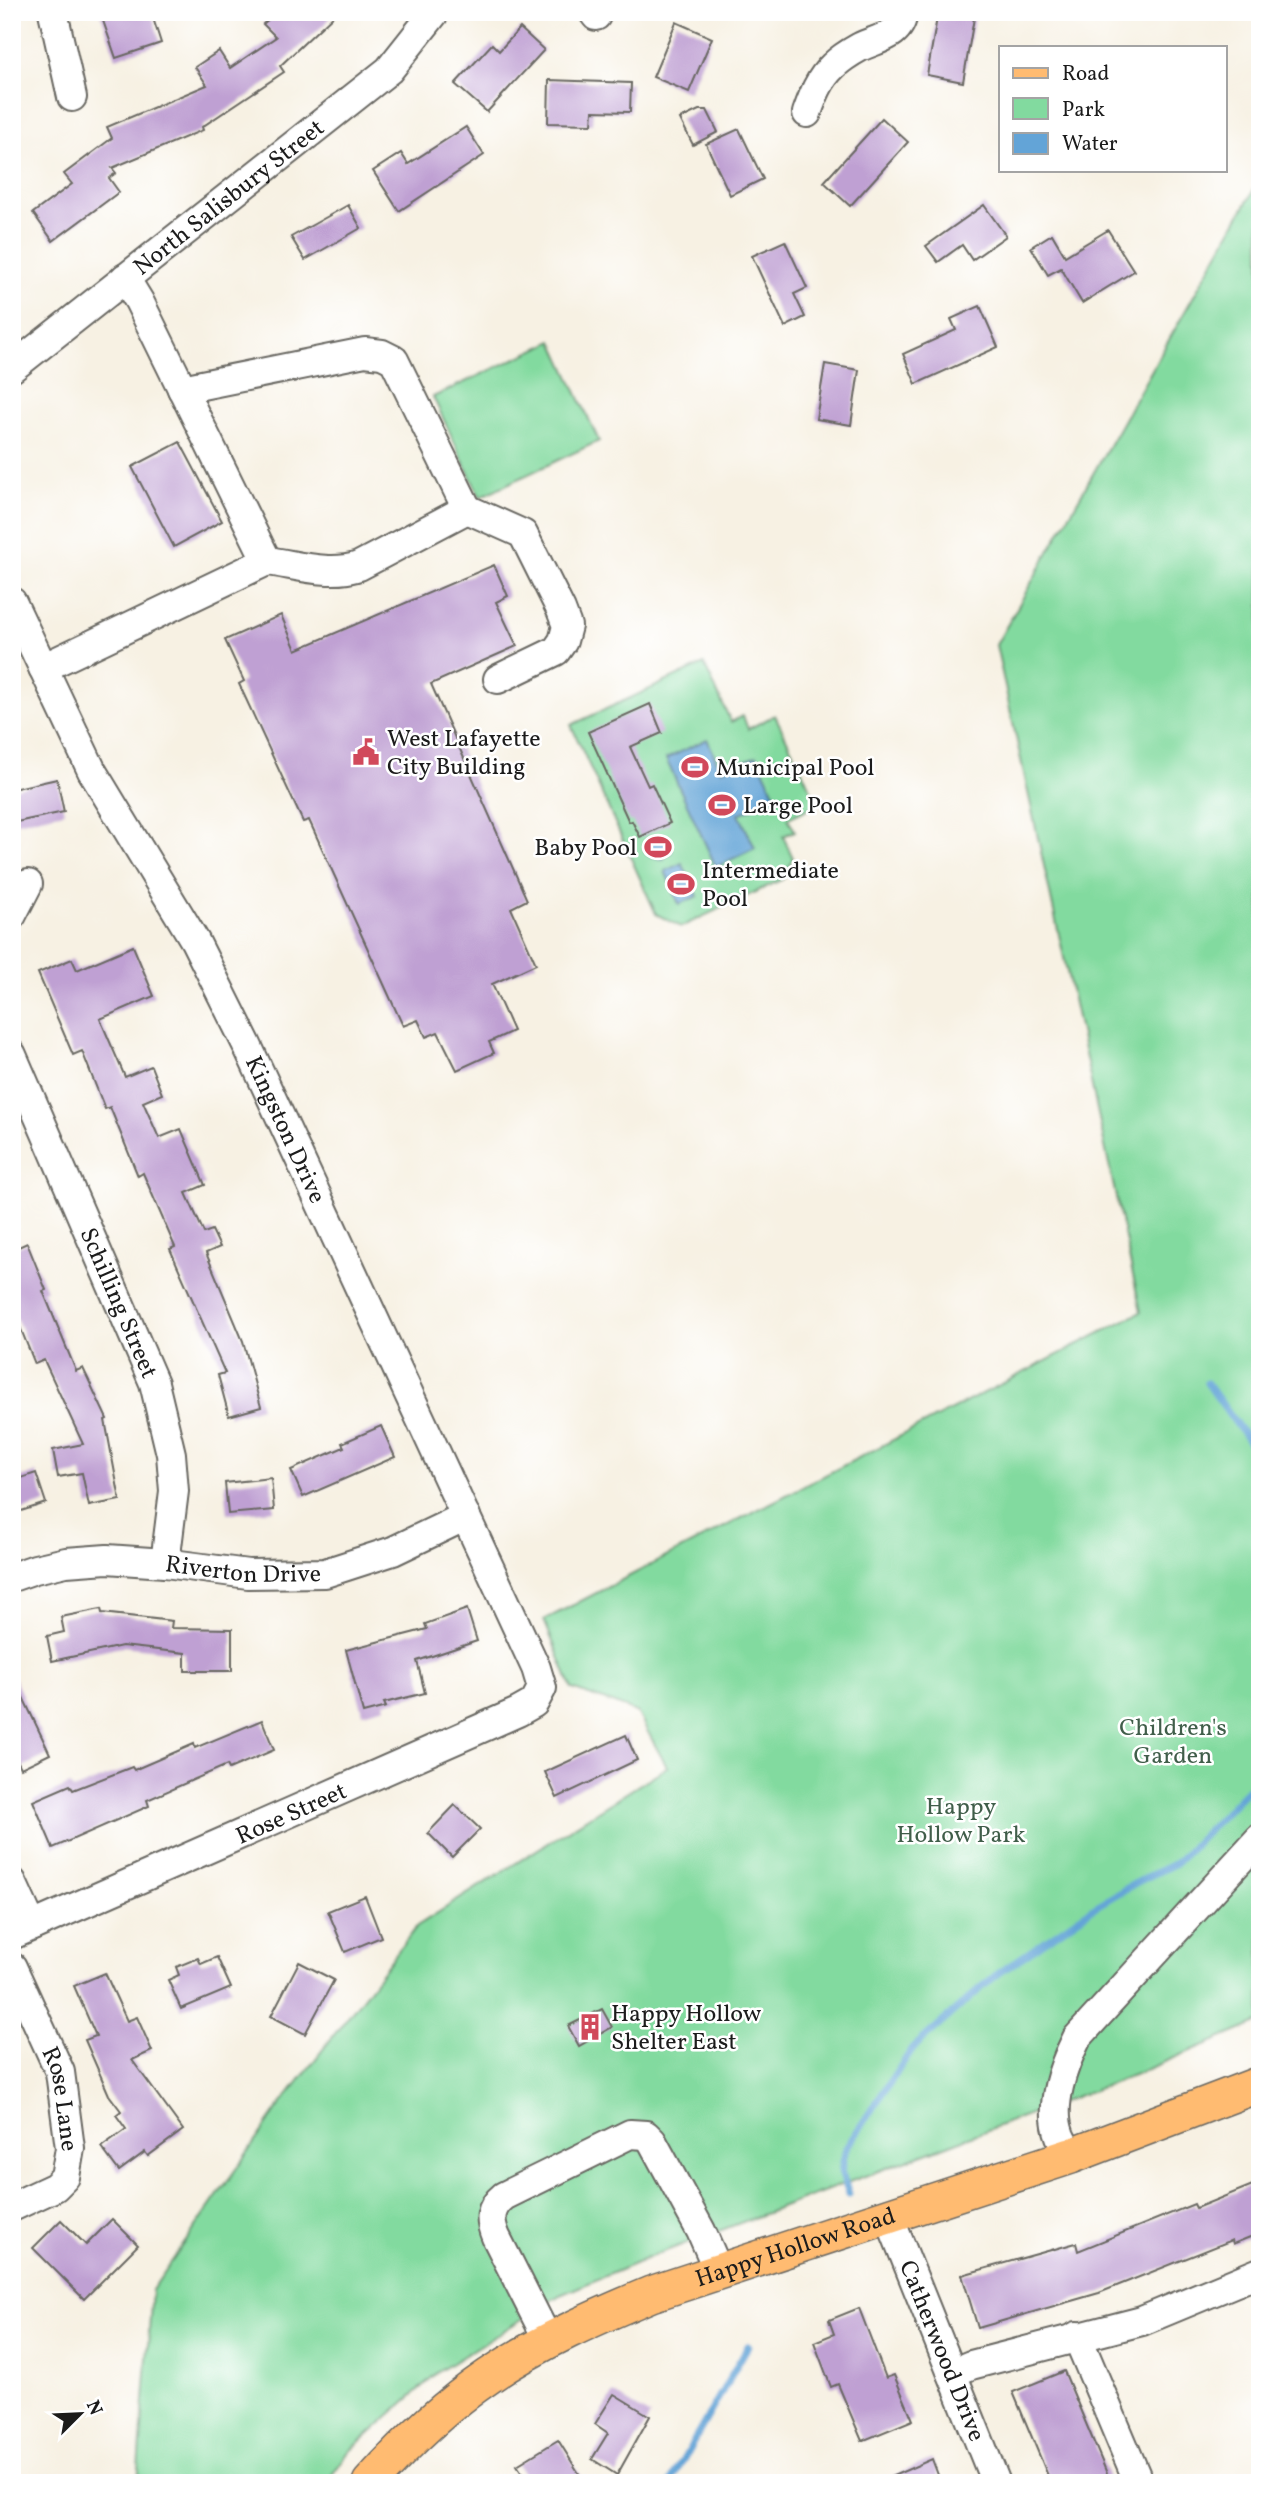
<svg xmlns="http://www.w3.org/2000/svg" width="1272" height="2495" font-family="Vollkorn,serif">
<rect width="100%" height="100%" fill="#fff"/>
<filter id="ink" filterUnits="userSpaceOnUse"><feTurbulence type="fractalNoise" baseFrequency=".0143" numOctaves="2"/><feDisplacementMap in="SourceGraphic" scale="14" xChannelSelector="R" yChannelSelector="G"/><feConvolveMatrix kernelMatrix="1 2 1 2 8 2 1 2 1" color-interpolation-filters="sRGB"/></filter>
<filter id="wash" filterUnits="userSpaceOnUse"><feTurbulence type="fractalNoise" baseFrequency=".00686" numOctaves="4" result="noise"/><feDisplacementMap in="SourceGraphic" scale="28" xChannelSelector="R" yChannelSelector="G"/><feGaussianBlur stdDeviation="1.57" result="paint"/><feColorMatrix in="noise" values="0 0 0 0 0 0 0 0 0 0 0 0 0 0 0 0 0 1.4 0 .05"/><feComposite in="paint" operator="in"/></filter>
<g filter="url(#wash)">
<rect width="100%" height="100%" fill="#f7f1e3"/>
<g fill="#82da9f" stroke="#4f7b5e" stroke-width="2">
<polygon points="1260,179 1260,2022 1131,2076 655,2255 560,2295 438,2372 348,2453 326,2483 138,2483 152,2290 279,2107 417,1926 667,1767 637,1712 572,1689 544,1620 1141,1312 996,645"/>
<polygon points="553,341 599,441 480,497 433,397"/>
<polygon points="704,664 731,722 743,716 748,729 775,715 818,804 788,818 795,831 783,836 793,858 783,879 681,927 656,914 571,725"/>
</g>
<g fill="#63a4d7" stroke="#40607a" stroke-width="2">
<polygon points="707,739 721,770 757,756 776,797 739,814 755,848 716,867 666,759"/>
<polygon points="665,835 670,842 672,851 663,859 651,857 645,852 646,842 653,837"/>
<polygon points="682,863 698,896 679,904 665,871"/>
</g>
<g fill="none" stroke-linecap="round" stroke-linejoin="round">
<g stroke="#63a4d7" stroke-width="7">
<polyline points="1207,1383 1260,1457"/>
<polyline points="849,2194 841,2171 846,2148 913,2048 995,1976 1093,1908 1139,1881 1176,1863 1260,1777"/>
<polyline points="670,2483 748,2346"/>
</g>
</g>
<g id="blocks">
<g fill="#bfa0d3">
<polygon points="100,12 151,12 161,43 116,58"/>
<polygon points="277,12 337,12 280,66 284,72 202,127 203,130 112,168 116,173 109,178 119,192 53,241 33,213 72,184 64,174 112,138 107,127 207,85 195,67 219,51 230,68 276,37 263,24"/>
<polygon points="938,12 975,12 963,82 927,75"/>
<polygon points="676,22 712,38 689,92 653,77"/>
<polygon points="520,28 544,50 487,112 455,84 492,44 499,51"/>
<polygon points="549,80 631,83 630,112 593,111 592,124 548,123"/>
<polygon points="699,110 707,110 718,132 693,145 680,119"/>
<polygon points="882,118 908,142 850,206 824,182"/>
<polygon points="466,127 484,155 399,211 373,171 401,153 408,164"/>
<polygon points="739,129 763,179 730,195 706,144"/>
<polygon points="348,205 361,228 305,260 291,237"/>
<polygon points="984,205 1006,236 972,260 962,245 938,262 926,246"/>
<polygon points="1108,230 1134,271 1082,303 1061,268 1048,275 1031,247 1052,234 1065,256"/>
<polygon points="785,241 807,288 794,294 805,317 785,327 752,256"/>
<polygon points="980,306 998,347 916,384 903,354 956,330 951,319"/>
<polygon points="825,364 859,370 851,425 816,419"/>
<polygon points="180,442 222,521 174,547 132,467"/>
<polygon points="494,565 508,596 496,602 517,646 431,684 527,900 511,908 536,964 492,984 513,1031 489,1042 494,1053 457,1070 438,1032 426,1037 418,1020 403,1026 309,820 303,822 239,684 244,681 225,640 281,615 296,650"/>
<polygon points="650,704 662,733 630,747 648,786 652,784 670,823 640,837 632,821 629,822 588,732"/>
<polygon points="57,779 64,812 12,823 12,789"/>
<polygon points="133,946 154,996 100,1019 125,1077 151,1066 162,1094 143,1102 159,1138 181,1129 205,1185 186,1193 204,1233 212,1230 220,1247 206,1253 243,1341 261,1407 229,1416 218,1375 225,1373 170,1249 175,1247 143,1173 138,1176 110,1107 105,1109 82,1051 73,1055 38,973 72,959 77,970"/>
<polygon points="27,1243 46,1290 43,1291 76,1371 83,1368 107,1419 105,1420 120,1500 89,1506 82,1473 58,1477 53,1450 83,1444 44,1360 35,1364 12,1307 12,1250"/>
<polygon points="381,1426 395,1457 303,1497 291,1470 344,1447 342,1443"/>
<polygon points="36,1473 46,1503 12,1514 12,1481"/>
<polygon points="271,1478 274,1510 228,1514 225,1483"/>
<polygon points="101,1609 102,1613 172,1621 171,1628 232,1629 232,1671 185,1671 185,1653 122,1646 52,1661 47,1636 64,1632 61,1617"/>
<polygon points="467,1609 477,1641 417,1661 425,1693 384,1703 386,1707 363,1713 346,1650 427,1629 425,1624"/>
<polygon points="12,1674 50,1754 21,1768 12,1750"/>
<polygon points="262,1720 274,1750 229,1769 227,1765 147,1800 149,1806 53,1848 33,1801 70,1785 73,1790 132,1767 134,1770 194,1744 195,1748"/>
<polygon points="626,1735 637,1760 557,1798 545,1772"/>
<polygon points="455,1805 480,1829 452,1857 428,1833"/>
<polygon points="365,1896 381,1937 345,1952 328,1911"/>
<polygon points="217,1957 231,1988 181,2009 168,1980 179,1975 176,1967 198,1958 201,1964"/>
<polygon points="299,1962 334,1980 305,2034 271,2016"/>
<polygon points="105,1973 127,2021 137,2017 152,2051 132,2060 183,2130 148,2156 145,2152 119,2171 101,2147 126,2129 116,2115 121,2111 109,2095 85,2040 96,2036 74,1986"/>
<polygon points="602,2009 612,2027 579,2046 568,2026"/>
<polygon points="1260,2182 1260,2233 1233,2244 1232,2240 1099,2293 978,2328 962,2275 1076,2243 1078,2251 1194,2204 1196,2208"/>
<polygon points="112,2219 138,2245 84,2299 33,2248 61,2220 86,2245"/>
<polygon points="859,2308 886,2378 894,2375 913,2420 862,2441 838,2384 831,2387 814,2342 834,2334 829,2320"/>
<polygon points="1064,2371 1111,2483 1051,2483 1013,2392"/>
<polygon points="614,2394 650,2416 617,2475 592,2459 608,2433 595,2424"/>
<polygon points="558,2440 585,2483 529,2483 517,2465"/>
<polygon points="932,2459 941,2483 877,2483"/>
</g>
</g>
</g>
<g filter="url(#ink)">
<use href="#blocks" fill-opacity="0" stroke="#696762" stroke-width="2"/>
<g fill="none" stroke-linecap="round" stroke-linejoin="round">
<defs>
<g id="minor">
<polyline points="53,12 72,97"/>
<polyline points="593,12 596,16"/>
<path d="M807 113C813 96 819 79 833 66 840 59 851 52 860 47 878 38 901 37 903 12"/>
<path id="s1" d="M12 368 389 70 435 12"/>
<path d="M182 389 365 352 382 354 394 360 467 509 359 566C330 576 297 565 267 561"/>
<polyline points="467,509 523,534 561,610 567,626 563,641 556,651 498,679"/>
<path id="s2" d="M12 602 92 771 195 941 246 1043 536 1668 542 1688 534 1703 518 1712 12 1935"/>
<polyline points="43,668 267,561 139,301 125,278"/>
<polyline points="12,915 28,884"/>
<path id="s3" d="M12 1055 154 1383 171 1454 174 1491 165 1563"/>
<path id="s4" d="M12 1577 35 1569 66 1562 107 1559 165 1563 248 1574 325 1573 393 1551 466 1516"/>
<polyline points="12,1882 32,1926"/>
<path id="s5" d="M12 1967 60 2072 70 2148 65 2177 55 2187 12 2207"/>
<path d="M1071 2156C1067 2149 1063 2143 1060 2136 1048 2106 1064 2064 1077 2038L1260 1838"/>
<path id="s6" d="M889 2217 996 2483"/>
<polyline points="1077,2336 1139,2483"/>
<path d="M549 2342 496 2237C489 2220 489 2208 504 2196L630 2134 646 2135 652 2141 701 2231 719 2272"/>
<polyline points="952,2373 971,2365 1142,2321 1260,2272"/>
</g>
<g id="major">
<path id="s7" d="M370 2483C405 2444 446 2405 489 2376 539 2342 596 2317 651 2294L1071 2156 1260 2084"/>
</g>
</defs>
<use href="#minor" stroke="#696762" stroke-width="32"/>
<use href="#major" stroke="#696762" stroke-width="38"/>
<use href="#minor" stroke="#fff" stroke-width="28"/>
<use href="#major" stroke="#ffbb71" stroke-width="35"/>
</g>
</g>
<defs>
<symbol id="civic-bare" viewBox="-9 -9 18 18"><path d="M-.6-6.5H3V-4.5H.6V-3L4-1V1h2V6H-6V1h2V-1L-.6-3ZM-1.2 2.5V6h2.4V2.5Z" fill="#d1495b" stroke="#fff" stroke-width="2.5" paint-order="stroke"/></symbol>
<symbol id="stadium-bare" viewBox="-9 -9 18 18"><path d="M0-5a6.5 5 0 1 0 0 10a6.5 5 0 1 0 0-10ZM-3.5-1.8h7v3.6h-7Z" fill="#d1495b" stroke="#fff" stroke-width="2.5" paint-order="stroke"/></symbol>
<symbol id="building-bare" viewBox="-9 -9 18 18"><path d="M-4-6H4V6H1V3H-1V6H-4ZM-2.5-4.3h1.7v1.8h-1.7ZM.8-4.3h1.7v1.8H.8ZM-2.5-1h1.7V.8h-1.7ZM.8-1h1.7V.8H.8Z" fill="#d1495b" stroke="#fff" stroke-width="2.5" paint-order="stroke"/></symbol>
</defs>
<g fill-rule="evenodd">
<use href="#civic-bare" x="347" y="733" width="38" height="38"/>
<use href="#stadium-bare" x="676" y="748" width="38" height="38"/>
<use href="#stadium-bare" x="703" y="786" width="38" height="38"/>
<use href="#stadium-bare" x="639" y="828" width="38" height="38"/>
<use href="#stadium-bare" x="662" y="865" width="38" height="38"/>
<use href="#building-bare" x="571" y="2008" width="38" height="38"/>
</g>
<g text-anchor="middle" stroke-width="5" stroke-linejoin="round" paint-order="stroke">
<g font-size="24" fill="#1c1c1c" stroke="#fff">
<text dy="8" stroke="none"><textPath href="#s1" startOffset="276">North Salisbury Street</textPath></text>
<text dy="8" stroke="none"><textPath href="#s2" startOffset="595">Kingston Drive</textPath></text>
<text dy="8" stroke="none"><textPath href="#s3" startOffset="270">Schilling Street</textPath></text>
<text dy="8" stroke="none"><textPath href="#s4" startOffset="234">Riverton Drive</textPath></text>
<text transform="translate(291 1813) rotate(-24)" y="8">Rose Street</text>
<text dy="8" stroke="none"><textPath href="#s5" startOffset="142">Rose Lane</textPath></text>
<text dy="8" stroke="none"><textPath href="#s7" startOffset="494">Happy Hollow Road</textPath></text>
<text dy="8" stroke="none"><textPath href="#s6" startOffset="144">Catherwood Drive</textPath></text>
</g>
<g font-size="24" fill="#1c1c1c" stroke="#fff" text-anchor="start">
<text x="387" y="746">West Lafayette<tspan x="387" dy="28">City Building</tspan></text>
<text x="716" y="775">Municipal Pool</text>
<text x="743" y="813">Large Pool</text>
<text x="637" y="855" text-anchor="end">Baby Pool</text>
<text x="702" y="878">Intermediate<tspan x="702" dy="28">Pool</tspan></text>
<text x="611" y="2021">Happy Hollow<tspan x="611" dy="28">Shelter East</tspan></text>
</g>
<g font-size="24" fill="#405e4a" stroke="#fff">
<text x="1173" y="1735">Children's<tspan x="1173" dy="28">Garden</tspan></text>
<text x="961" y="1814">Happy<tspan x="961" dy="28">Hollow Park</tspan></text>
</g>
</g>
<rect width="1272" height="2495" fill="none" stroke="#fff" stroke-width="42"/>
<rect x="999" y="46" width="228" height="126" fill="#ffffff" stroke="#a4a4a4" stroke-width="2"/>
<rect x="1013" y="68" width="35" height="10" fill="#ffbb71" stroke="#a4a4a4" stroke-width="2"/>
<text x="1062" y="80" font-size="21" fill="#1c1c1c">Road</text>
<rect x="1013" y="98" width="35" height="21" fill="#82da9f" stroke="#a4a4a4" stroke-width="2"/>
<text x="1062" y="116" font-size="21" fill="#1c1c1c">Park</text>
<rect x="1013" y="133" width="35" height="21" fill="#63a4d7" stroke="#a4a4a4" stroke-width="2"/>
<text x="1062" y="150" font-size="21" fill="#1c1c1c">Water</text>
<g transform="translate(80 2414) rotate(66)" stroke="#ffffff" stroke-width="5" paint-order="stroke">
<path d="M0-5L12 26L0 18L-12 26Z" fill="#1c1c1c"/>
<text y="-10" font-size="19" font-weight="bold" text-anchor="middle" fill="#1c1c1c">N</text>
</g>
</svg>
